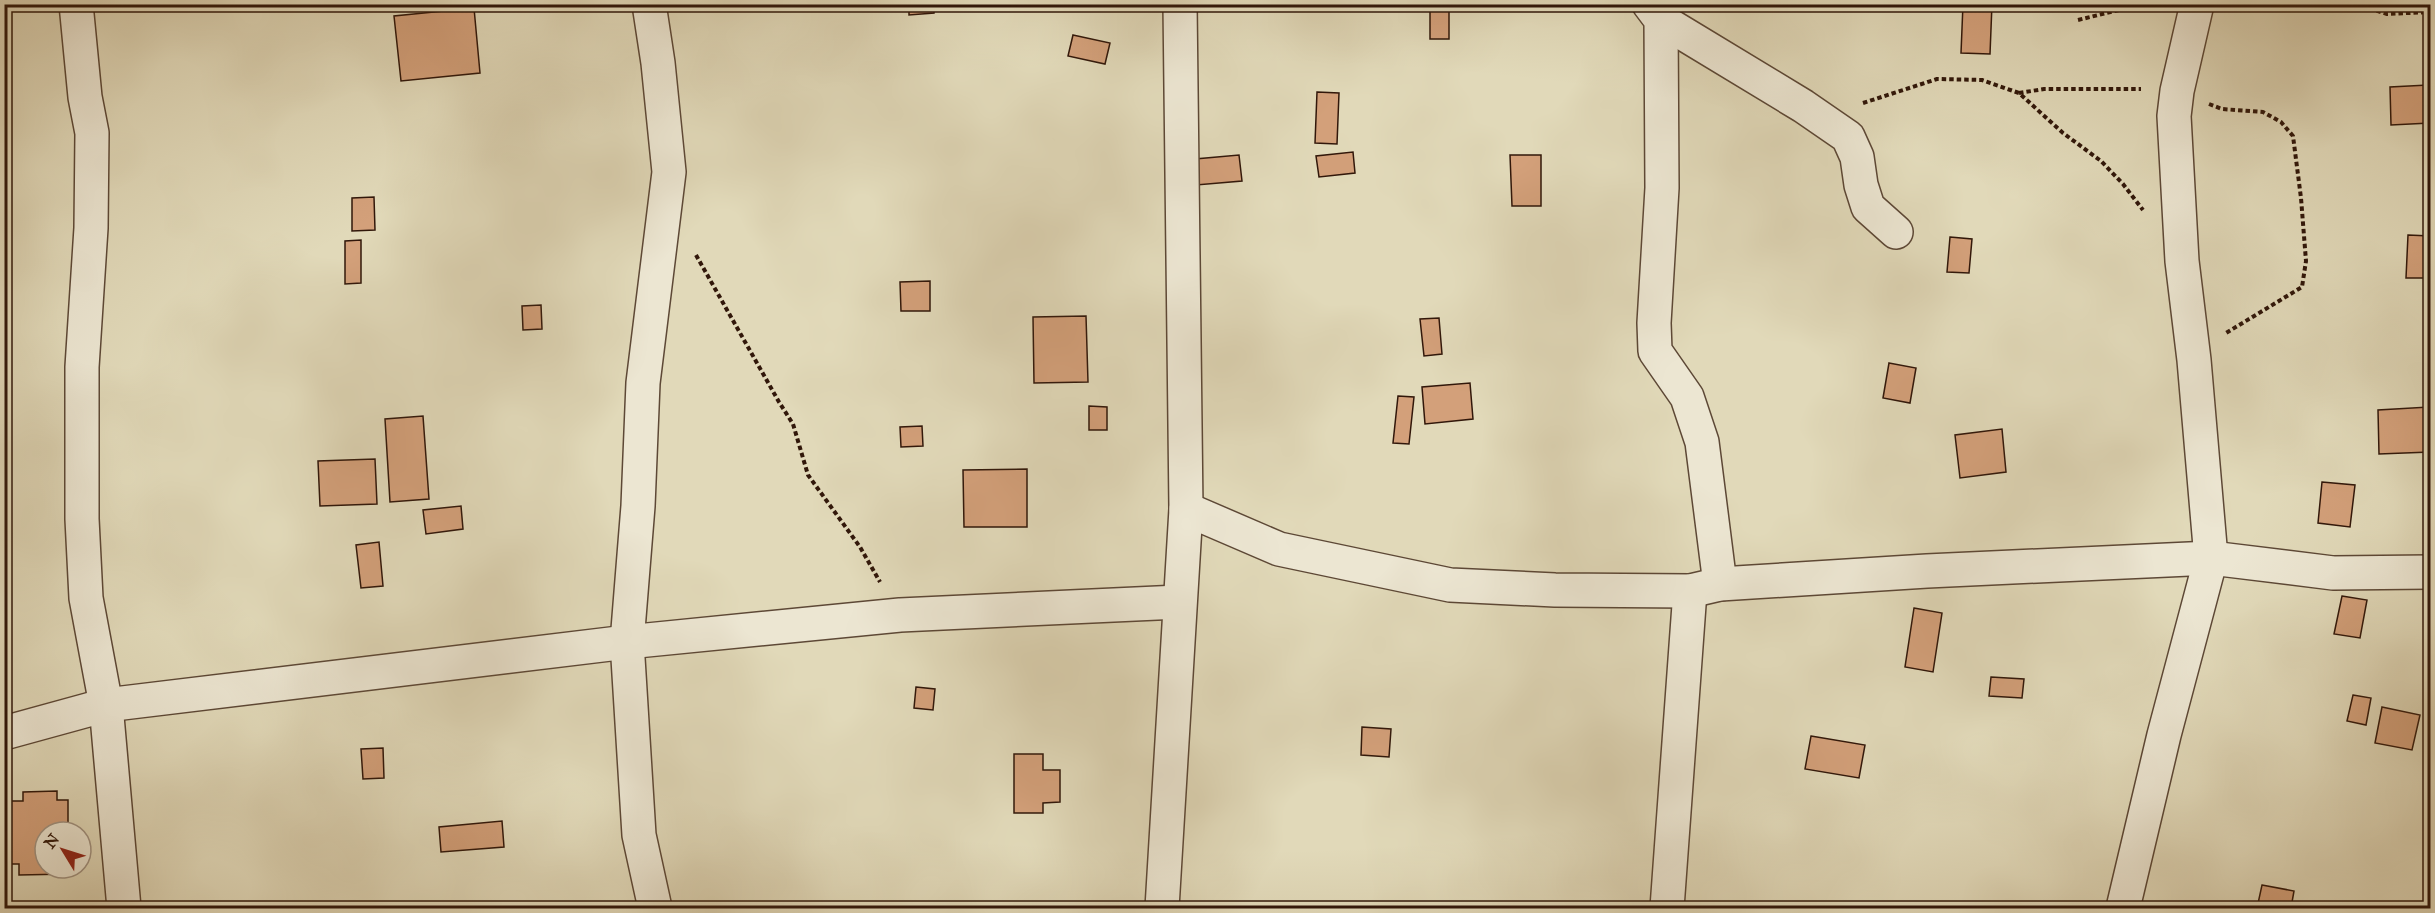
<svg xmlns="http://www.w3.org/2000/svg" width="2435" height="913" font-family="'IM FELL Great Primer',serif">
<rect width="100%" height="100%" fill="#e1d9b9"/>
<filter id="stains"><feTurbulence type="fractalNoise" baseFrequency=".00333" numOctaves="4"/><feColorMatrix values="0 0 0 0 .2 0 0 0 0 .09 0 0 0 0 .02 0 0 0 .5 -.17"/></filter>
<radialGradient id="worn" r=".72"><stop offset=".6" stop-color="#630" stop-opacity="0"/><stop offset="1" stop-color="#630" stop-opacity=".3"/></radialGradient>
<g fill="#d3a07a" stroke="#31170a" stroke-width="1.5">
<polygon points="909,4 934,4 934,13 909,15"/>
<polygon points="1963,4 1992,4 1990,54 1961,53"/>
<polygon points="474,8 480,73 401,81 394,16"/>
<rect x="1430" y="8" width="19" height="31"/>
<polygon points="1073,35 1110,43 1105,64 1068,56"/>
<polygon points="2428,85 2430,123 2391,125 2390,87"/>
<polygon points="1317,92 1339,93 1337,144 1315,143"/>
<polygon points="1353,152 1355,173 1319,177 1316,156"/>
<polygon points="1239,155 1242,181 1196,185 1195,159"/>
<polygon points="1510,155 1541,155 1541,206 1512,206"/>
<polygon points="374,197 375,230 352,231 352,198"/>
<polygon points="2408,235 2430,236 2430,278 2406,278"/>
<polygon points="1950,237 1972,239 1969,273 1947,272"/>
<polygon points="361,240 361,283 345,284 345,241"/>
<polygon points="930,281 930,311 901,311 900,282"/>
<polygon points="541,305 542,329 523,330 522,306"/>
<polygon points="1086,316 1088,382 1034,383 1033,317"/>
<polygon points="1439,318 1442,354 1424,356 1420,319"/>
<polygon points="1889,363 1916,368 1910,403 1883,398"/>
<polygon points="1470,383 1473,419 1425,424 1422,387"/>
<polygon points="1398,396 1414,397 1409,444 1393,443"/>
<polygon points="1089,406 1107,407 1107,430 1089,430"/>
<polygon points="2429,407 2430,452 2379,454 2378,410"/>
<polygon points="423,416 429,499 390,502 385,419"/>
<polygon points="922,426 923,446 901,447 900,427"/>
<polygon points="2002,429 2006,472 1960,478 1955,435"/>
<polygon points="375,459 377,504 320,506 318,461"/>
<polygon points="1027,469 1027,527 964,527 963,470"/>
<polygon points="2429,479 2430,479 2430,528 2426,528"/>
<polygon points="2322,482 2355,485 2350,527 2318,523"/>
<polygon points="461,506 463,529 426,534 423,510"/>
<polygon points="379,542 383,586 361,588 356,545"/>
<polygon points="2342,596 2367,600 2360,638 2334,634"/>
<polygon points="1914,608 1942,613 1933,672 1905,667"/>
<polygon points="1991,677 2024,679 2022,698 1989,696"/>
<polygon points="916,687 935,689 933,710 914,708"/>
<polygon points="2353,695 2371,698 2366,725 2347,721"/>
<polygon points="2382,707 2420,715 2412,750 2375,743"/>
<polygon points="1362,727 1391,729 1389,757 1361,755"/>
<polygon points="1811,736 1865,745 1859,778 1805,769"/>
<polygon points="383,748 384,778 363,779 361,749"/>
<polygon points="1014,754 1043,754 1043,770 1060,770 1060,802 1043,803 1043,813 1014,813"/>
<polygon points="57,791 57,800 68,800 68,832 45,832 45,868 68,868 68,874 19,875 19,864 4,864 4,801 23,801 23,792"/>
<polygon points="502,821 504,847 441,852 439,827"/>
<polygon points="2262,885 2294,891 2291,908 2257,908"/>
</g>
<g fill="none" stroke-linecap="round" stroke-linejoin="round">
<defs>
<g id="minor">
<polyline points="76,4 85,97 92,133 91,228 82,367 82,519 86,598 106,705 124,908"/>
<polyline points="649,4 658,63 669,172 643,383 638,506 627,642 639,835 655,908"/>
<polyline points="1649,4 1661,20 1662,188 1654,323 1655,351 1687,397 1702,442 1720,584"/>
<polyline points="1662,4 1661,20 1803,106 1848,137 1857,157 1861,185 1868,207 1896,232"/>
<polyline points="1186,509 1279,549 1450,585 1555,590 1690,591 1720,584 1927,571 2211,558 2333,573 2430,572"/>
<polyline points="4,733 106,705 627,642 900,615 1179,602"/>
<polyline points="1162,908 1186,509 1180,4"/>
<polyline points="1667,908 1690,591"/>
<polyline points="2123,908 2164,735 2211,558 2194,360 2182,261 2174,116 2177,91 2197,4"/>
</g>
</defs>
<use href="#minor" stroke="#5d4836" stroke-width="36"/>
<g stroke="#31170a" stroke-width="4" stroke-dasharray="4.5 3" stroke-linecap="butt">
<polyline points="2355,4 2387,14 2430,12"/>
<polyline points="2078,20 2143,4"/>
<polyline points="2019,93 2044,89 2141,89"/>
<polyline points="1863,103 1937,79 1982,80 2019,93 2063,133 2101,161 2123,184 2143,210"/>
<polyline points="2209,104 2222,109 2263,112 2281,122 2293,136 2301,198 2306,261 2302,287 2226,333"/>
<polyline points="696,255 779,402 793,424 808,475 860,547 880,582"/>
</g>
<use href="#minor" stroke="#ece6d2" stroke-width="33"/>
</g>
<rect width="2435" height="913" fill="none" stroke="#e1d9b9" stroke-width="24"/>
<rect x="6" y="6" width="2423" height="901" fill="none" stroke="#31170a" stroke-width="3"/>
<rect x="12" y="12" width="2411" height="889" fill="none" stroke="#31170a" stroke-width="1.5"/>
<g transform="translate(63 850) rotate(308)"><circle r="28" fill="#ece6d2" stroke="#a19382" stroke-width="1.5"/>
<path d="M0-4.5L10 22L0 15L-10 22Z" fill="#8f2418"/>
<text y="-9" font-size="16" font-weight="bold" text-anchor="middle" fill="#31170a">N</text>
</g>
<rect width="100%" height="100%" filter="url(#stains)"/>
<rect width="100%" height="100%" fill="url(#worn)"/>
</svg>
